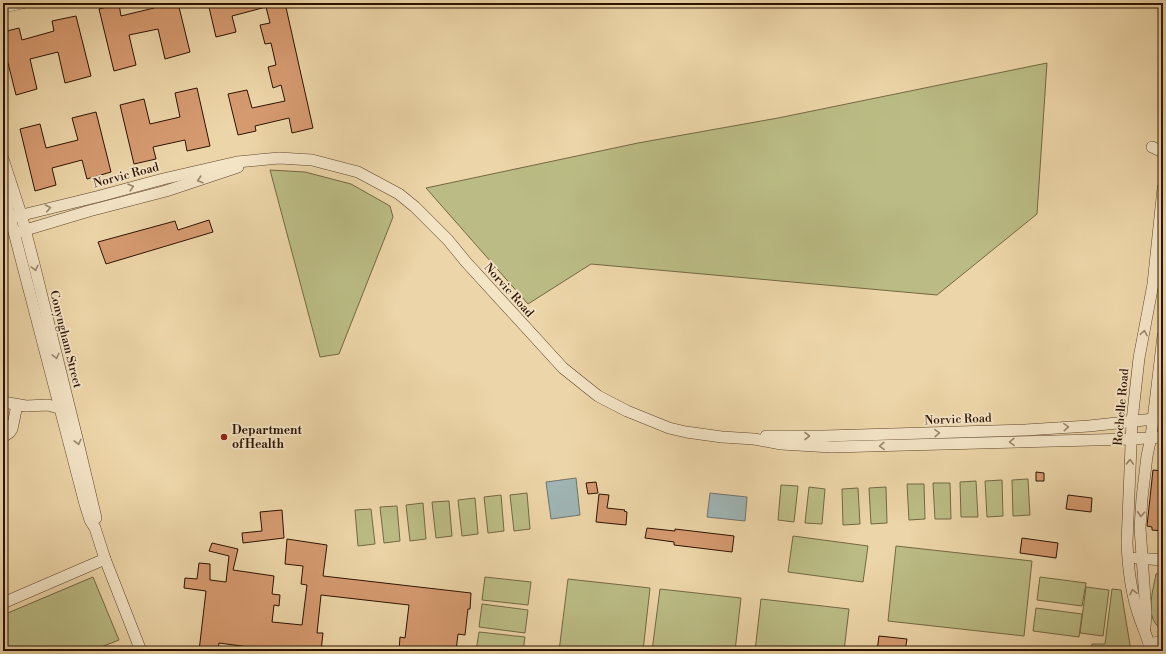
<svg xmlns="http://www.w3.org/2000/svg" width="1166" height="654" font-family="'Libre Bodoni',serif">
<rect width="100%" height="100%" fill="#ecd5a8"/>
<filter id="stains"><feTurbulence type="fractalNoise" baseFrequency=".005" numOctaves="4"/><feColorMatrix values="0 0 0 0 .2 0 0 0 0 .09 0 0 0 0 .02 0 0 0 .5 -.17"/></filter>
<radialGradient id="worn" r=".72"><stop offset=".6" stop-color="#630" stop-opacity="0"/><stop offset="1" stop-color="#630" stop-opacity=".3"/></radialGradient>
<g fill="#bbbc85" stroke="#746742">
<polygon points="1047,63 1037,214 937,295 591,264 528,304 426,188 638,143 778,118"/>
<polygon points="270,170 305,172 351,184 390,206 393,217 339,354 320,357"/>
<polygon points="1028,479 1030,515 1013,516 1012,480"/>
<polygon points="1002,480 1003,516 987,517 985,481"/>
<polygon points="976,481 978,517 961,517 960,482"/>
<polygon points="933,483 950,483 951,519 935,519"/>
<polygon points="907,484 924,484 925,519 909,520"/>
<polygon points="781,485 798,486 794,522 778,520"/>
<polygon points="809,487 825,489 822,524 805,523"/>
<polygon points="886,487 887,523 871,524 869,488"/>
<polygon points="858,488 860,524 843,525 842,489"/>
<polygon points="527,493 530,529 514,531 510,495"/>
<polygon points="501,495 504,531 488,533 484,497"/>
<polygon points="475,498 478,534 462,536 458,500"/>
<polygon points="449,501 452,536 436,538 432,502"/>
<polygon points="423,503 426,539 410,541 406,505"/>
<polygon points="397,506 400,541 384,543 380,507"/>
<polygon points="371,509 375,544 358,546 355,510"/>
<polygon points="793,536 868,546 863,582 788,572"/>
<polygon points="896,546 1032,561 1024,636 888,621"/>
<path d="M1163 571V630C1143 619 1153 592 1156 574Z"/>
<polygon points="93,577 119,640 91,651 3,651 3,615"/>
<polygon points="485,577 531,582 528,605 482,600"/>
<polygon points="1040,577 1086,583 1082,606 1037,600"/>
<polygon points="568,579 650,588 643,651 559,651"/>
<polygon points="1086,587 1109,590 1103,636 1080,633"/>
<polygon points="660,589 741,598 735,651 652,651"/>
<polygon points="1112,589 1121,590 1131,651 1091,651 1092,644 1105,644"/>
<polygon points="761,599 849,609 844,651 755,651"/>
<polygon points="482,604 528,610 525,633 479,627"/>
<polygon points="1036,608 1082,614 1079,637 1033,631"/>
<polygon points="479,632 525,637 523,651 476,651"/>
</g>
<g fill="#9fb5b5" stroke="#71746d">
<polygon points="576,478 580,515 551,519 546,482"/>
<polygon points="710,493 747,497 745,521 707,517"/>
</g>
<g fill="#d69a70" stroke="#2d1200">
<polygon points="153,3 178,3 190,52 165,59 158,29 129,35 136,65 114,71 99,9 119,4 121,16 154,8"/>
<polygon points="208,3 285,3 313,128 292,133 289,118 255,126 256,131 238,135 228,94 247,90 252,108 285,101 281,85 273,88 268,67 276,65 271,43 265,44 260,25 270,23 266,7 232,16 236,32 216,37"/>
<polygon points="76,16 91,76 65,83 58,52 30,59 37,89 16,95 3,43 3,32 19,28 22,40 54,31 52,21"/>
<polygon points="197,88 210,146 187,151 185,140 153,147 156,159 134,164 120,105 144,99 150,124 180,117 175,93"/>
<polygon points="96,112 111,172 87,179 82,160 52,168 56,185 35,191 20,129 40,124 46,148 78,140 72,118"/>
<polygon points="209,220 213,232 106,264 98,242 175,221 178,230"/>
<polygon points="1153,470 1163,471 1163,531 1152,530 1152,527 1147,526"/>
<polygon points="1036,472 1044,473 1044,481 1036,481"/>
<polygon points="596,482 598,493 588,494 586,483"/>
<polygon points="599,494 609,495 607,508 625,510 624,511 627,512 626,525 596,522"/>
<polygon points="1068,495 1092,498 1091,512 1066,509"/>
<polygon points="282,510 284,538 243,543 242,533 262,531 260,512"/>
<polygon points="647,528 675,531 675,529 734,536 732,552 674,545 674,542 645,538"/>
<polygon points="1022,538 1058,543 1056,558 1020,553"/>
<polygon points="287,539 327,545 323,576 471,593 470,609 468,609 467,617 465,635 458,634 456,651 399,651 400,637 405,638 409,605 321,595 317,633 323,633 321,651 274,651 257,649 257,648 219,643 218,651 199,651 206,591 184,588 185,578 197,579 199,563 210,564 210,580 226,582 229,556 209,551 212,543 238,549 233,570 274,576 272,594 280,595 279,606 274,605 272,622 302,625 307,585 301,584 303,566 285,564"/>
<polygon points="879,636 907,639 905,651 877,651"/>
</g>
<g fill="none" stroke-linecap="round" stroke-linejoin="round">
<defs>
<g id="minor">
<polyline points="3,7 22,3"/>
<polyline points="1152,147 1163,152"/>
<polyline points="3,159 21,214 34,264 77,438 96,518"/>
<polyline points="3,190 85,504 90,520 95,528 105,559 141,651"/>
<polyline points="10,218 100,196 163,179 237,162 279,158 312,160 358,172 399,194 415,207 448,240 466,262 563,368 598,396 627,411 669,428 686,432 722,437 754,439 781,444 832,447 1131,439 1163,437"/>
<polyline points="19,232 89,211 166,191 238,167"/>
<polyline points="3,402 26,406 48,405 55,407 65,405"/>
<polyline points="766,436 825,436 1025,430 1089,426 1163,418"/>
<polyline points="3,437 10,432 12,429 17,405"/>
<polyline points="1136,558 1163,560"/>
<polyline points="3,603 105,559"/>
<polyline points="1145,628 1146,613 1140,528 1142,498 1147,456 1151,437 1163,336"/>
<polyline points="1149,644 1163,641"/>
<path d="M1151 651C1148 638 1143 628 1139 616 1131 593 1128 567 1127 543L1132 421 1139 358 1153 284 1163 188"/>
</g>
</defs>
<use href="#minor" stroke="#5d432a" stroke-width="12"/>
<use href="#minor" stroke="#f3e4c6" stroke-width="11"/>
</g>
<defs><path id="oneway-chevron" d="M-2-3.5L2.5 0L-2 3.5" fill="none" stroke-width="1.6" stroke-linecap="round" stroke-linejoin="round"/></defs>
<g stroke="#9a866d">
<use href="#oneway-chevron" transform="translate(200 180) rotate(162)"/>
<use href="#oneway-chevron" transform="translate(131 187) rotate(-16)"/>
<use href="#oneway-chevron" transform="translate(48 208) rotate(-13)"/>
<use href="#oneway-chevron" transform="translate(35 268) rotate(76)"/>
<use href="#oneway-chevron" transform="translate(1144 333) rotate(-80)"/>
<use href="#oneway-chevron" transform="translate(56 356) rotate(76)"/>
<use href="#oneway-chevron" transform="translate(1066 427) rotate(-4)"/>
<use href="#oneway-chevron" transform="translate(937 433) rotate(-2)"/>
<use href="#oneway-chevron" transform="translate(807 436)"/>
<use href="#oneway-chevron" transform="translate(78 442) rotate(76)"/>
<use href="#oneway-chevron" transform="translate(1012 442) rotate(178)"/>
<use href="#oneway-chevron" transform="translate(882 446) rotate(178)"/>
<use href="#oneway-chevron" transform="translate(1130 462) rotate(-88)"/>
<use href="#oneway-chevron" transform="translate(1141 514) rotate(93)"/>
<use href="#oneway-chevron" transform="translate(1133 592) rotate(-102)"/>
</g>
<circle fill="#8f2418" stroke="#f3e4c6" stroke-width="1.5" cx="224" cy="437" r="4"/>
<g text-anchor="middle" stroke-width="3.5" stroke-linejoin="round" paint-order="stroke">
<g font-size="12" fill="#2d1200" stroke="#f3e4c6">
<text transform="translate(126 175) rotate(-15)" y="4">Norvic Road</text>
<text transform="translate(509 290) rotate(48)" y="4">Norvic Road</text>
<text transform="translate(66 339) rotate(76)" y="4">Conyngham Street</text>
<text transform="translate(1121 407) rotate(-85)" y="4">Rochelle Road</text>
<text transform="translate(958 419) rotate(-2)" y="4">Norvic Road</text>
</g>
<g font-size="12" font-weight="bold" fill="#2d1200" stroke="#f3e4c6" text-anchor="start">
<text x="232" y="434">Department<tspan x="232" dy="14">of Health</tspan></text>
</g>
</g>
<rect width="1166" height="654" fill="none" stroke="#ecd5a8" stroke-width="16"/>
<rect x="4" y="4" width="1158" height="646" fill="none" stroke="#2d1200" stroke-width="2"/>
<rect x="8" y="8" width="1150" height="638" fill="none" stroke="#2d1200"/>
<rect width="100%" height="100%" filter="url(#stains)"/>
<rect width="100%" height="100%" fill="url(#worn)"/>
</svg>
